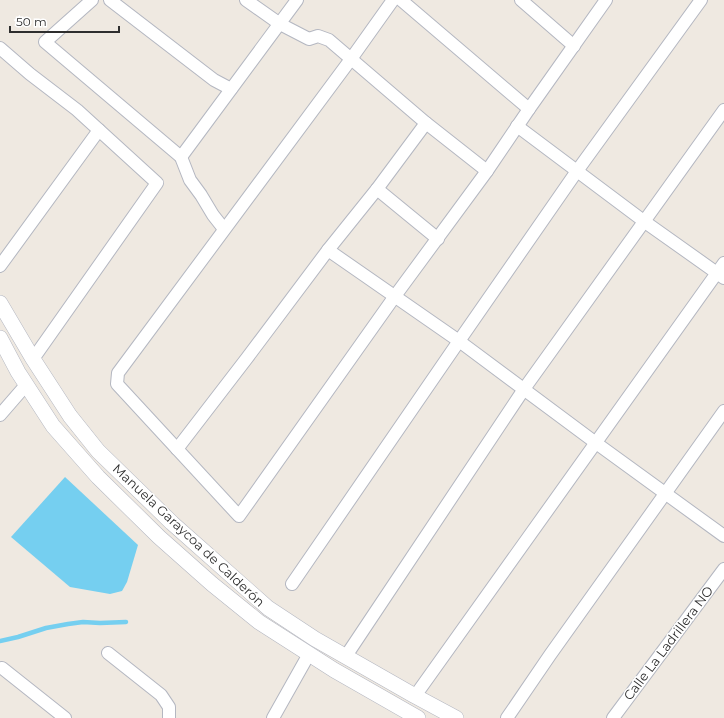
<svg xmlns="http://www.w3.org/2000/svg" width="724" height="718" font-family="Montserrat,sans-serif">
<rect width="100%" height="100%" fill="#efe9e1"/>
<polygon fill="#75cff0" points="65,477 138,545 127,582 122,591 110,594 70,587 11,537"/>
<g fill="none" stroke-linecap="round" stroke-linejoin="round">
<polyline stroke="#75cff0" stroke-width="4.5" points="0,641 18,637 46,628 68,624 83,622 100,623 126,622"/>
<defs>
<g id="minor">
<polyline points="92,0 45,42 181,157 190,180 201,195 213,215 224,229"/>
<polyline points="110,0 214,80 231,89"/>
<polyline points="246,0 280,24 309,39 318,36 329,40 426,123 487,171"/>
<polyline points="393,0 351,59 118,373 117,384 239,516 395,296 487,171 529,109 606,0"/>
<polyline points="401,0 529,109"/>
<polyline points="521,0 574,46"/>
<polyline points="0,48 30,74 77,110 157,183 33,359"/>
<polyline points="517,126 645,222 724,278"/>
<polyline points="181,157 297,0"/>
<polyline points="377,189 438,239"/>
<polyline points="328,250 459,341 596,443 724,536"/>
<polyline points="0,266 99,130"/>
<polyline points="0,415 26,385"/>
<polyline points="177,449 247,358 328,250 377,189 426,123"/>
<polyline points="292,584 459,341 577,171 701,0"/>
<polyline points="108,653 161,695 169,707 169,718"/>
<polyline points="346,656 524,389 724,110"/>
<polyline points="2,668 65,718"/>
<polyline points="415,696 724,263"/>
<polyline points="273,718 309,654"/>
<polyline points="507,718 550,655 724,411"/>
<polyline points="613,718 724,569"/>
</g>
<g id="tertiary">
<polyline points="0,303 33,359 70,416 98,451 172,523 268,608 315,639 415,696 456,718"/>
<polyline points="0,338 18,372 53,426 98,477 159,537 212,584 259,622 334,670 418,718"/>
</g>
</defs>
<use href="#minor" stroke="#b4b7c1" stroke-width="14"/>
<use href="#tertiary" stroke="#b4b7c1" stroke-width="16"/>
<use href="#minor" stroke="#fff" stroke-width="12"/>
<use href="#tertiary" stroke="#fff" stroke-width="15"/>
</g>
<g text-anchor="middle" stroke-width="3" stroke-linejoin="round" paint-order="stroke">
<g font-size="13" fill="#2e2e2e" stroke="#fff">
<text transform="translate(189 535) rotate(43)" y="5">Manuela Garaycoa de Calderón</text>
<text transform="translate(668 643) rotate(-53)" y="5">Calle La Ladrillera NO</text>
</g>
</g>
<path d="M10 26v6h109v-6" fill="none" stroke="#2e2e2e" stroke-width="2"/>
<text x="16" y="26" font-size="12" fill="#2e2e2e" stroke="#ffffff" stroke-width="3" paint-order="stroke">50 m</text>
</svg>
